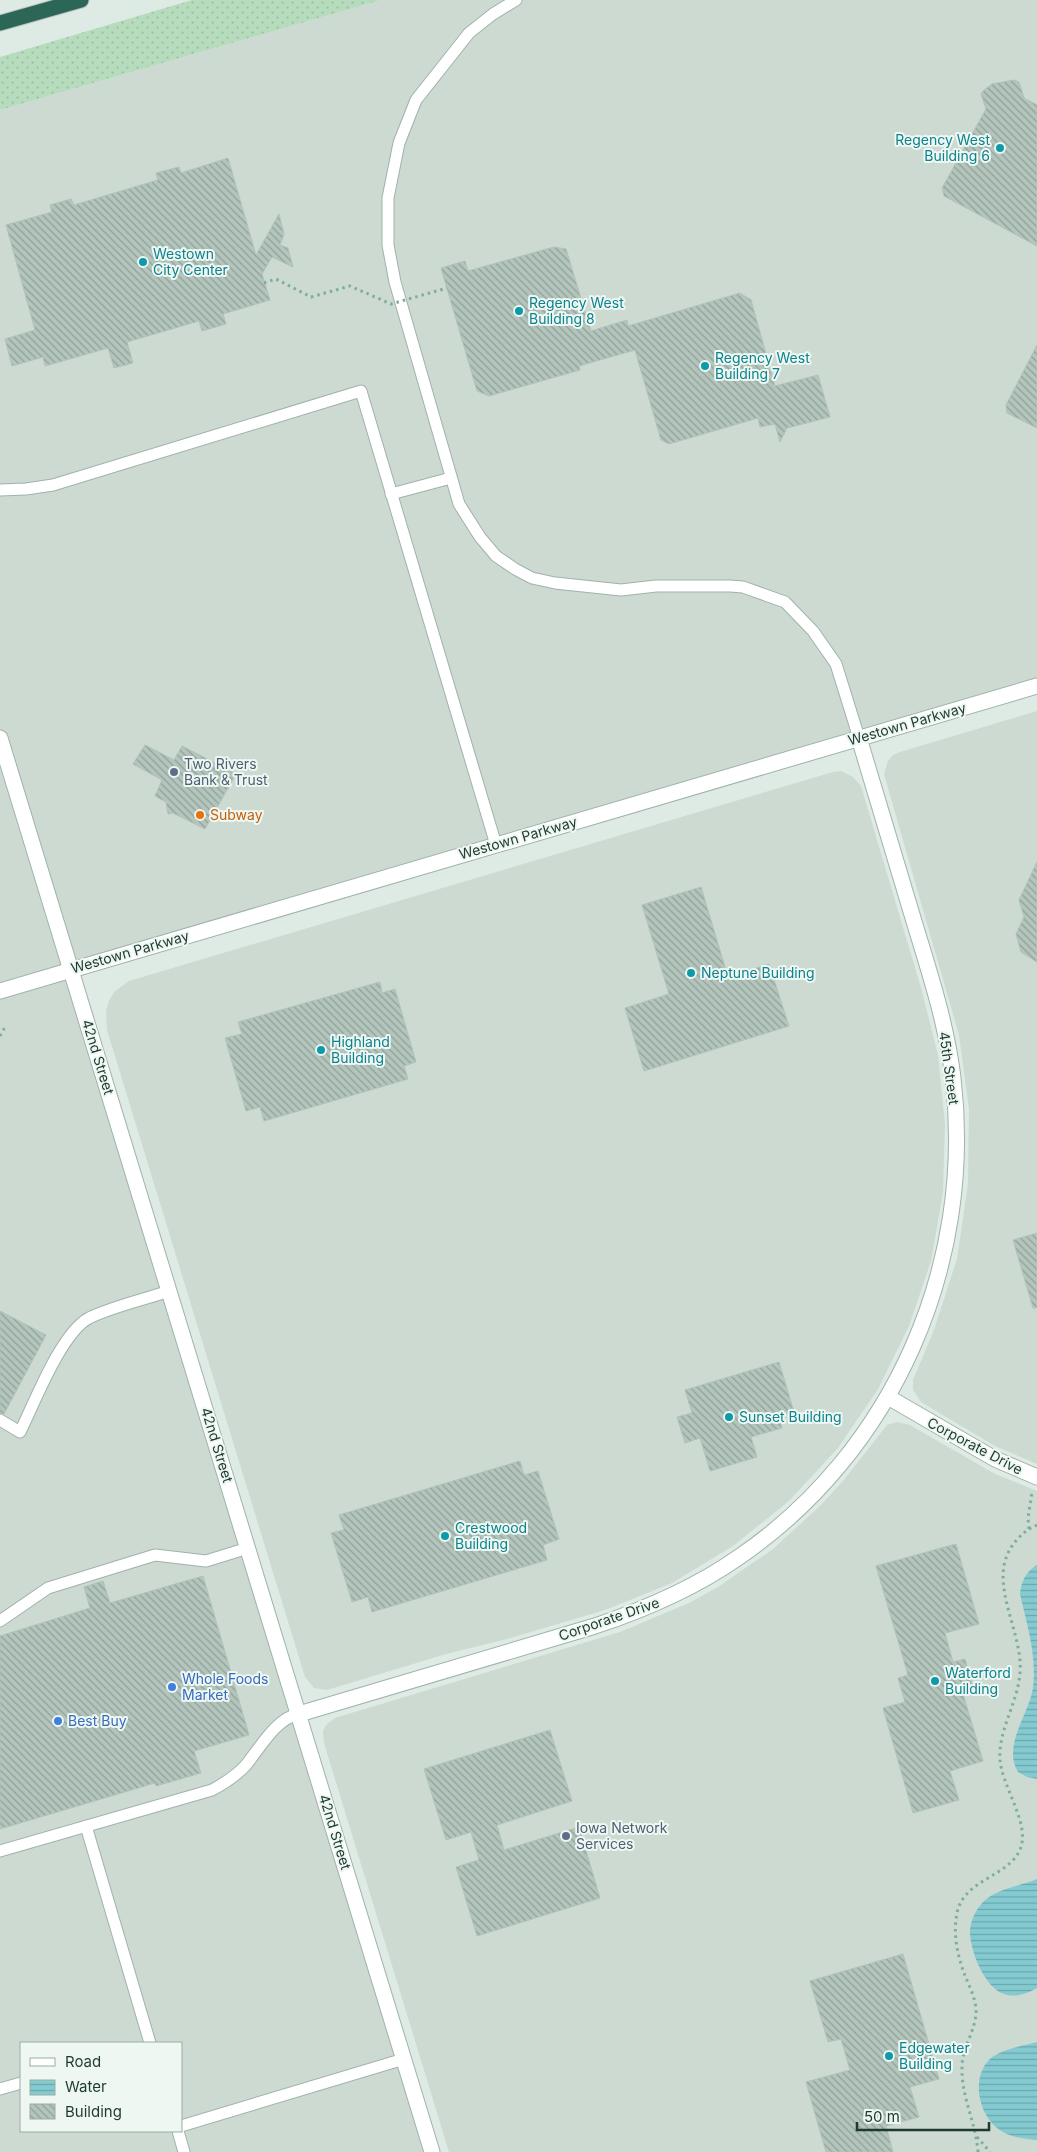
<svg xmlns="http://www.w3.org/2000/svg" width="1037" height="2152" font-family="Inter,sans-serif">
<defs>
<pattern id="grass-dots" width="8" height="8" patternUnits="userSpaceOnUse" patternTransform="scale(1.25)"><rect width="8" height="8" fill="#b6dcbd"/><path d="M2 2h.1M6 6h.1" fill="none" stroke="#9cbea3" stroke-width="1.8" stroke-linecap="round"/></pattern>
<pattern id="water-rules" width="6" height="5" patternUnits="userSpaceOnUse" patternTransform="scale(1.25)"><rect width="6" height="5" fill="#84cbd1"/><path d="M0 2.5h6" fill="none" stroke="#6ba6aa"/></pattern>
<pattern id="building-back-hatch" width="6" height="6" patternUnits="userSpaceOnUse" patternTransform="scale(1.25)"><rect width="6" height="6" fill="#b3c5bc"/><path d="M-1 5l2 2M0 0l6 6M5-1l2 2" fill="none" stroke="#91a199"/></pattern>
</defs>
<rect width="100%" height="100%" fill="#deeae4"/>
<g fill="#ccdad2" fill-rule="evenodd">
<path d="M381 0H1037V686L71 969 432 2152H0V110ZM21 2043H181V2131H21Z"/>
<polygon points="1037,711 1037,1464 995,1446 936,1411 921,1402 913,1390 913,1380 934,1330 957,1259 968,1184 969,1109 959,1035 884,774 888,761 893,755 900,752"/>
<polygon points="841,771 853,777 861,786 921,988 938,1055 945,1124 943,1192 931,1261 909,1326 878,1389 838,1448 789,1501 733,1546 672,1583 605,1610 507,1639 446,1654 327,1690 314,1688 305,1677 107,1030 106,1011 109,1001 114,992 129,981 833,772"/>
<polygon points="897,1422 910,1425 995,1474 1037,1491 1037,2152 449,2152 324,1743 323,1731 326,1725 335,1718 620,1632 689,1603 718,1587 773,1549 821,1505 843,1481 887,1425"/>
</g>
<polygon fill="url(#grass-dots)" points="192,0 381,0 0,110 0,57"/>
<g fill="url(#water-rules)">
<path d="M1037 1565V1779L1027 1777 1018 1772C1002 1746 1029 1714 1033 1688 1037 1656 1027 1625 1020 1594 1021 1582 1026 1571 1037 1565Z"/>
<path d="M1037 1879V1988C1027 1994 1015 1998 1004 1994 985 1988 970 1951 970 1932 970 1921 976 1909 984 1901 997 1889 1020 1886 1037 1879Z"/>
<path d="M1037 2042V2140C1023 2139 1008 2137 997 2128 978 2113 971 2077 990 2059 1001 2049 1023 2046 1037 2042Z"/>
</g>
<g fill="url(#building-back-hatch)" stroke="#b0c3ba">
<polygon points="1014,80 1019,82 1024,98 1037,105 1037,246 944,196 942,188 986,109 981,94 984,90 992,84"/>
<polygon points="228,158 256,255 279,214 284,234 280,245 288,248 293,267 272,257 262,274 270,300 223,314 226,324 202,331 199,321 127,342 133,363 114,368 108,348 45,366 43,357 12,366 5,339 35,330 6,225 52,212 50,205 71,199 74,205 158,180 156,173 179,167 181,173"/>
<polygon points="554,247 566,249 591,331 627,320 628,326 740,293 751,300 775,386 818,375 830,417 787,428 780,442 775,424 760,427 758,418 669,444 661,440 635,350 579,366 580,370 489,396 477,391 441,268 465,261 468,271"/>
<polygon points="1037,345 1037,428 1007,413 1006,405"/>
<polygon points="145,745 174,760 182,746 236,774 205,829 173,813 168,814 166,802 155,796 162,780 133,764"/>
<polygon points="1037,862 1037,962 1021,952 1016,934 1024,917 1019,900"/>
<polygon points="701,887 728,977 769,964 789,1026 644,1071 625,1008 669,994 642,905"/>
<polygon points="380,982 382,993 395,989 416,1062 404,1066 408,1079 264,1121 260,1107 246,1111 225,1038 242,1034 238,1022"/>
<polygon points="1037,1233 1037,1308 1033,1308 1013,1240"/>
<polygon points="0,1311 46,1335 4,1414 0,1413"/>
<polygon points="779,1362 794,1412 778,1416 782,1428 751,1437 757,1457 710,1471 700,1438 685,1443 677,1417 692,1413 685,1390"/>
<polygon points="520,1461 524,1475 538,1471 559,1539 543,1545 547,1560 372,1612 368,1597 352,1602 331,1533 344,1530 339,1515"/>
<polygon points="956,1544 979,1624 945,1633 953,1662 965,1659 972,1684 961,1687 983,1761 950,1771 959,1800 913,1813 883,1708 905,1702 898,1678 908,1675 876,1566"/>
<polygon points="203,1576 249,1735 194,1751 201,1773 156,1786 155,1783 0,1829 0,1636 90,1608 84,1587 103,1581 110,1603"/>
<polygon points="550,1730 572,1801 497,1825 504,1850 579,1827 600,1898 477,1936 456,1867 479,1860 471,1832 446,1840 424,1769"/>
<polygon points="903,1954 939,2079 910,2087 919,2117 886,2126 893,2152 826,2152 806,2082 850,2070 841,2039 828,2042 810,1981"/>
</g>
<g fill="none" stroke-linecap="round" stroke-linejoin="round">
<defs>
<g id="service">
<polyline points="516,0 493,14 469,33 416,100 399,143 388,198 388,245 395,282 459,504 480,537 496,556 515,569 532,578 555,583 621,590 656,586 730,586 743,587 785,602 813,631 836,664 859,738"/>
<polyline points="0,490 26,489 53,485 361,391 496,845"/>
<polyline points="391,494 451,478"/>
<path d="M0 1420 20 1432C35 1402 61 1333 89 1318 114 1306 143 1300 169 1291"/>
<polyline points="0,1621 48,1588 155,1555 206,1561 248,1548"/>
<polyline points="86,1826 150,2043"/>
<path d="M0 1851 212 1790C225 1783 237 1775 246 1765 260 1748 276 1718 299 1714"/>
<polyline points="0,2089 21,2083"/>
<polyline points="181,2126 404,2059"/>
<polyline points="178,2131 184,2152"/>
</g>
<g id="minor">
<polyline points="0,738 432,2152"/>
<polyline points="888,1397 995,1459 1037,1477"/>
<path d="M299 1714 595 1626C646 1609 695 1588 739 1557 894 1451 975 1264 953 1078 947 1027 931 977 916 928 897 865 878 801 859 738"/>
</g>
<polyline id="tertiary" points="0,991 1037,686"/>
<polyline id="motorway" points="0,23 81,0"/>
</defs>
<use href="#service" stroke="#a1b2ab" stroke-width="13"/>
<use href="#minor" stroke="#a1b2ab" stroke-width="17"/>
<use href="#tertiary" stroke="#a1b2ab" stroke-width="17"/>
<use href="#motorway" stroke="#bcc4c1" stroke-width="17"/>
<g stroke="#7eae9b" stroke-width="3" stroke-dasharray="2.5 4" stroke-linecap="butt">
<polyline points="0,1036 5,1027"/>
<polyline points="1029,1529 1037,1525"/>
<polyline points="977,2137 990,2152"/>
<path d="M978 2152C976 2123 961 2096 962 2067 962 2047 977 2029 976 2009 975 1996 968 1984 964 1973 957 1954 953 1933 957 1913 964 1878 1011 1877 1021 1847 1029 1822 1002 1786 1000 1760 998 1725 1023 1697 1020 1661 1016 1614 979 1565 1029 1529L1028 1518 1032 1492"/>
</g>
<use href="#service" stroke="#fff" stroke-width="11"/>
<use href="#minor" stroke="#fff" stroke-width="15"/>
<use href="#tertiary" stroke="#fff" stroke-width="15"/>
<use href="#motorway" stroke="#2b6656" stroke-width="15"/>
<polyline stroke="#7eae9b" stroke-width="3" stroke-dasharray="2.5 4" stroke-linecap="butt" points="264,283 276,279 311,297 350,286 391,304 447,288"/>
</g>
<g fill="#0f9aa8" stroke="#eef7f2" stroke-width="2">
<circle cx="1000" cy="148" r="5"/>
<circle cx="143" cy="262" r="5"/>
<circle cx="519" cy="311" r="5"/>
<circle cx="705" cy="366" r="5"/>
<circle cx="691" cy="973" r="5"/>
<circle cx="321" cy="1050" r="5"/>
<circle cx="729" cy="1417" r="5"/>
<circle cx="445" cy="1536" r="5"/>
<circle cx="935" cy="1681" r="5"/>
<circle cx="889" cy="2056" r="5"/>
</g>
<g fill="#5c6f8a" stroke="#eef7f2" stroke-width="2">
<circle cx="174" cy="772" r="5"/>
<circle cx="566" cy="1836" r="5"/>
</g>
<circle fill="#e8710a" stroke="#eef7f2" stroke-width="2" cx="200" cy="815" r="5"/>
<g fill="#3f7fe0" stroke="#eef7f2" stroke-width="2">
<circle cx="172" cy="1687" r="5"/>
<circle cx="58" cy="1721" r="5"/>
</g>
<g text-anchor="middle" stroke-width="4" stroke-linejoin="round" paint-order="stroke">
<g font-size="14" fill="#0d838f" stroke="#eef7f2" text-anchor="start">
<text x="990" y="145" text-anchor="end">Regency West<tspan x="990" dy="16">Building 6</tspan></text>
<text x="153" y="259">Westown<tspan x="153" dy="16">City Center</tspan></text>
<text x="529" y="308">Regency West<tspan x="529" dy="16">Building 8</tspan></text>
<text x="715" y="363">Regency West<tspan x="715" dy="16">Building 7</tspan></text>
<text x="701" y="978">Neptune Building</text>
<text x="331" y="1047">Highland<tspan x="331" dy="16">Building</tspan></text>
<text x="739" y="1422">Sunset Building</text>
<text x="455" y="1533">Crestwood<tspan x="455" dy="16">Building</tspan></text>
<text x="945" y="1678">Waterford<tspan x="945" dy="16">Building</tspan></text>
<text x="899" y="2053">Edgewater<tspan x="899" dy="16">Building</tspan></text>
</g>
<g font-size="14" fill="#1f3a31" stroke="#eef7f2">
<text transform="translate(907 724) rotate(-16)" y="5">Westown Parkway</text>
<text transform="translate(518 838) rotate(-16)" y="5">Westown Parkway</text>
<text transform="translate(130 952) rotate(-16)" y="5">Westown Parkway</text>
<text transform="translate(98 1057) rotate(73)" y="5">42nd Street</text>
<text transform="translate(949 1068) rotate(82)" y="5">45th Street</text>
<text transform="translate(217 1445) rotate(73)" y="5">42nd Street</text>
<text transform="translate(975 1446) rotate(28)" y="5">Corporate Drive</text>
<text transform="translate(609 1619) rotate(-19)" y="5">Corporate Drive</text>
<text transform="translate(335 1832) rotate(73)" y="5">42nd Street</text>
</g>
<g font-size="14" fill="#4e5e75" stroke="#eef7f2" text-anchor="start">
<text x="184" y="769">Two Rivers<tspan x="184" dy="16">Bank &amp; Trust</tspan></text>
<text x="576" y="1833">Iowa Network<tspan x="576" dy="16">Services</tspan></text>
</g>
<g font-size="14" fill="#c56008" stroke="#eef7f2" text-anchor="start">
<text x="210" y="820">Subway</text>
</g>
<g font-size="14" fill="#366cbe" stroke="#eef7f2" text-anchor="start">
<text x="182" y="1684">Whole Foods<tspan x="182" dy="16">Market</tspan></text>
<text x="68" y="1726">Best Buy</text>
</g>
</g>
<rect x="20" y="2042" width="162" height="90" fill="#eef7f2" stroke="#9baba5"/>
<rect x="30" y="2058" width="25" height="8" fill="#ffffff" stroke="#9baba5"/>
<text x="65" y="2067" font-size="15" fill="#1f3a31">Road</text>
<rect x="30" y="2080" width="25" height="15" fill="url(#water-rules)" stroke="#9baba5"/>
<text x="65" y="2092" font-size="15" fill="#1f3a31">Water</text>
<rect x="30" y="2104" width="25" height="15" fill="url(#building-back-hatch)" stroke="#9baba5"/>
<text x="65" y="2117" font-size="15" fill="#1f3a31">Building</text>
<path d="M857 2122v8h132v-8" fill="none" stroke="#1f3a31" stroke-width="2.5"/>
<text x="864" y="2122" font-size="15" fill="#1f3a31" stroke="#eef7f2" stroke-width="4" paint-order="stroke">50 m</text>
</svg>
